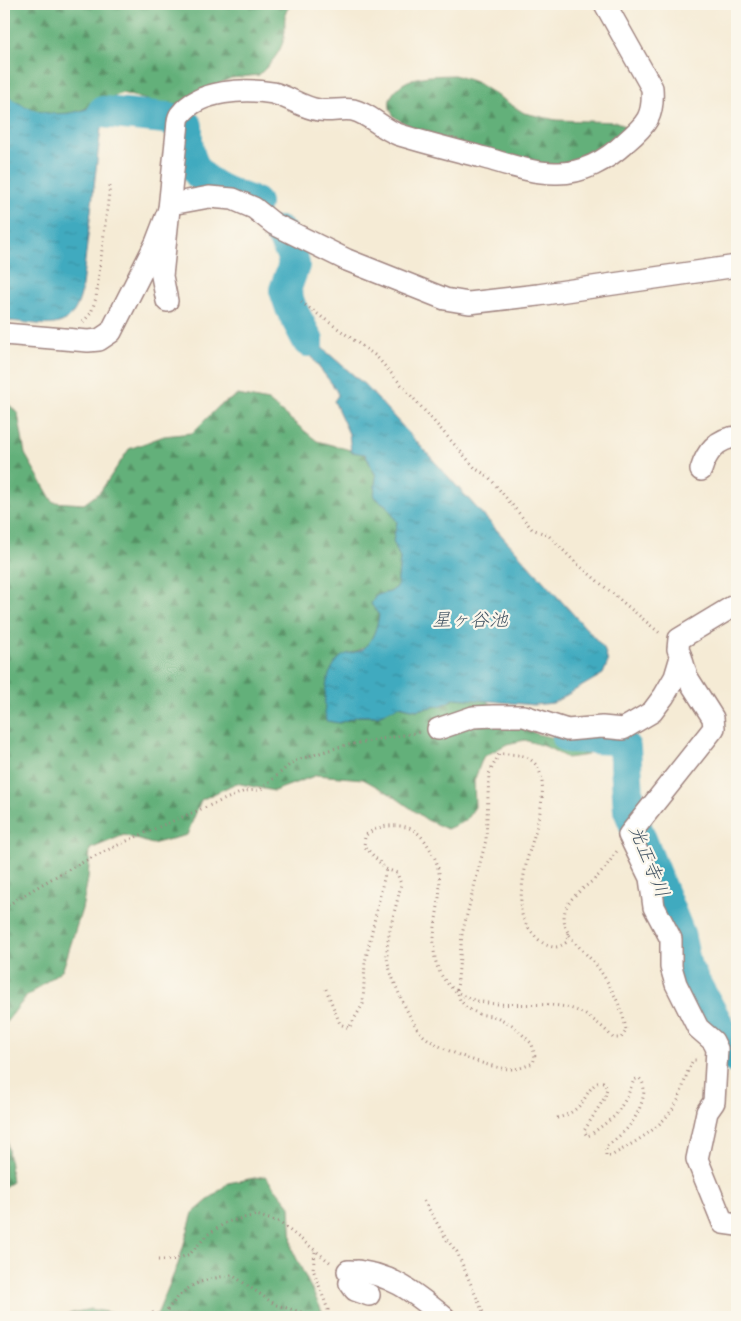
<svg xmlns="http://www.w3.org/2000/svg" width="741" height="1321" font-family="'Indie Flower','Klee One',sans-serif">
<defs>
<pattern id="forest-firs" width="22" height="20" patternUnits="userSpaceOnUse" patternTransform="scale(1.25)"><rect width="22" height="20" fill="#64b07a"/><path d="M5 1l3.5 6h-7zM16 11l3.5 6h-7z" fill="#548f64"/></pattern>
<pattern id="water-ripples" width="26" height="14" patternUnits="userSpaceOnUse" patternTransform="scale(1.25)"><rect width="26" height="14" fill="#40aabf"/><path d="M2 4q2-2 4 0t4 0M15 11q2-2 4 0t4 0" fill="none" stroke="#388a9b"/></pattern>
</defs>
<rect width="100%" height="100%" fill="#fbf7ec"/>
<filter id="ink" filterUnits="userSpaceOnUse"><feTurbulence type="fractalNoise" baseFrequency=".02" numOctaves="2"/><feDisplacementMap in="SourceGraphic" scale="10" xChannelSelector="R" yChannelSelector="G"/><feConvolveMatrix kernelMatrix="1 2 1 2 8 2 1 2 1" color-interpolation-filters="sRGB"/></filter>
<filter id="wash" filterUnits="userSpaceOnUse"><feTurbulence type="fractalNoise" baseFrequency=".0096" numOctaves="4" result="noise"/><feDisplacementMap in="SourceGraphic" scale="20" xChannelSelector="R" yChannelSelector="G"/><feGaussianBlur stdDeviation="1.12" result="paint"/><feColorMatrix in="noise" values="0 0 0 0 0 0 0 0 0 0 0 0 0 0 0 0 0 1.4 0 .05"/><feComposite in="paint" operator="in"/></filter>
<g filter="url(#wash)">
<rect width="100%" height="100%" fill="#f5ebd5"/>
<g fill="url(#forest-firs)" stroke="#576852">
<path d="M4 4H291C283 13 285 19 285 31 284 50 271 63 259 75L231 78 172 107 122 93C75 115 50 127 4 94Z"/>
<path d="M454 75 476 82 524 113 556 120 617 122 624 126 625 133C605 147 586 161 561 164 552 164 542 165 534 164 510 160 408 132 394 116 389 110 388 101 392 95 405 74 432 76 454 75Z"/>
<path d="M238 395 268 401 317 441 365 454 376 476 374 497 387 506 397 522 393 541 400 558 397 587 390 592 376 595 371 604 380 615C373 642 369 648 343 656L339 723 358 716H378L399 706 416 710 443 705 455 698 484 699 514 722 537 734 564 740 588 742V755L567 758 549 748 525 740 507 744 483 757 474 781 475 807 465 821 447 829 427 820 392 795 363 779 317 775 274 791 236 783 201 800 187 835 152 844 124 835 90 849 88 879 82 909 63 969 26 997 4 1025V399L18 414 25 454 53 502 84 504 100 492 129 449 164 436 192 433 219 406Z"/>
<polygon points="4,1135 7,1141 12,1182 4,1187"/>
<polygon points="265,1176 290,1206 292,1249 325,1317 153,1317 156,1317 178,1264 193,1213 228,1183"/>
<polygon points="90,1309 133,1317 55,1317"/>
</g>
<g fill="url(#water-ripples)" stroke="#456475">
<path d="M4 94C36 116 63 120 99 104L103 112 81 294C70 339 38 321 4 321Z"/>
<path d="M313 340 365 385 604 648 608 662 603 674 553 703 534 705 455 698 443 705 416 710 399 706 378 716H358L339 723 326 721C323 701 324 670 342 656 348 652 358 653 363 649 373 641 377 626 379 615L371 604 376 595 390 592 397 587 400 558 393 541 397 522 387 506 374 497 376 476 365 454 351 452 349 434 334 401 338 395C332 378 306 360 308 341Z"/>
</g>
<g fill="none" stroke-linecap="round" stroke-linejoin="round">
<g stroke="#40aabf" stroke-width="32">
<path d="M103 112 166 118 187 126C184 178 212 188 255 203"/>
<polyline points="280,232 292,254 294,265 285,290 291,308 308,341"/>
<polyline points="568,737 616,739 625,748 629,810 679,934 686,967 737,1059"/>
</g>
</g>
</g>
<g filter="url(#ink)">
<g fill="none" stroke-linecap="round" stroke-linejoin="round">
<defs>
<g id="minor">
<path d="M167 301 162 276 177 132C178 126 177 118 181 114 199 90 246 88 273 93 289 97 303 108 319 110 330 112 343 108 353 110 370 114 381 128 397 134 425 143 455 150 485 158 507 164 531 173 555 173 582 174 607 160 626 142 647 124 654 116 652 88L605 4"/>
<polyline points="4,334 88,341 99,340 111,332 156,243 171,204 209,197 233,199 254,208 274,224 347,260 445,299 469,303 538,295 737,266"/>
<path d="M701 470C706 453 717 438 737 437"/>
<polyline points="681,657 687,677 713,718 714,728 629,835 650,878 654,907 671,939 671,967 676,984 698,1028 713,1041 717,1049 714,1102 707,1112 697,1159 723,1223 737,1225"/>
<polyline points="438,729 473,717 494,716 524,716 567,730 602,727 623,729 652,712 664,696 675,677 681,657 678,649 679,639 737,604"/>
<path d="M348 1271C387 1270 415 1293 444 1317"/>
<polyline points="358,1271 350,1283 355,1290 369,1295"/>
</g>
</defs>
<use href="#minor" stroke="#a08580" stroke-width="24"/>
<g stroke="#a08580" stroke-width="3" stroke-dasharray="1 4" stroke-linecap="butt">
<polyline points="301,302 376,356 476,469 488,476 532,529 548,535 575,562 662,635"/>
<polyline points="83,322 91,313 96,298 110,185"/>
<path d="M4 908C78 858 163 825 245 791L260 790 294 761 342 746 421 732"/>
<path d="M568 933 567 942C558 948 553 949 543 943 533 936 522 922 521 909 520 894 524 874 527 860 533 836 559 772 526 757 519 754 507 754 499 754L489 774 486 840 462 934 457 990 460 1000 467 1008 479 1014 497 1017 512 1025 524 1036 532 1044 535 1057 533 1063C526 1066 520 1069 511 1069 492 1069 432 1048 420 1032 410 1021 387 970 387 956 386 935 397 906 401 884L397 873 386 869 364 846 365 836C375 827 386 825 400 826 411 827 418 832 425 841 430 849 436 858 438 868 447 905 418 949 447 983 476 1016 528 999 566 1007 584 1011 602 1025 613 1038H621L626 1031C624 1011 611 986 599 969 587 951 556 934 566 908 572 894 588 886 598 876 605 869 611 859 617 851"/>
<polyline points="326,989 340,1024 349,1028 363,1004 365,962 386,869"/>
<path d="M557 1118C566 1116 575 1111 581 1104 587 1096 592 1081 603 1082L607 1088 605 1097 584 1131 587 1136 590 1135 615 1116 627 1097 634 1080 639 1078C651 1088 638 1115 630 1125 624 1133 614 1140 606 1147V1156H611C638 1140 663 1128 678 1100 684 1087 686 1072 693 1060H698"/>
<polyline points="424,1201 447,1240 457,1252 485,1317"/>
<polyline points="315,1252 313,1269 328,1310 327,1315 323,1317"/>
<polyline points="158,1260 174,1260 190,1254 207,1235 227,1222 256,1215 279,1222 331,1263"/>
<path d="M164 1314C187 1284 195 1281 232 1275L276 1305 319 1317"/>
<polyline points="149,1317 153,1313 171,1317"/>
</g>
<use href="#minor" stroke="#fff" stroke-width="21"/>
</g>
</g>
<g text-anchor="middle" stroke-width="4.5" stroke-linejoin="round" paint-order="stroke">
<g font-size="19" font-style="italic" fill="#465766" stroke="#fbf7ec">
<text x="470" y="626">星ヶ谷池</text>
<text transform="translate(650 861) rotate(68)" y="7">光正寺川</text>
</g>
</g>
<rect width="741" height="1321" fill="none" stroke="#fbf7ec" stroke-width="20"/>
</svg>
